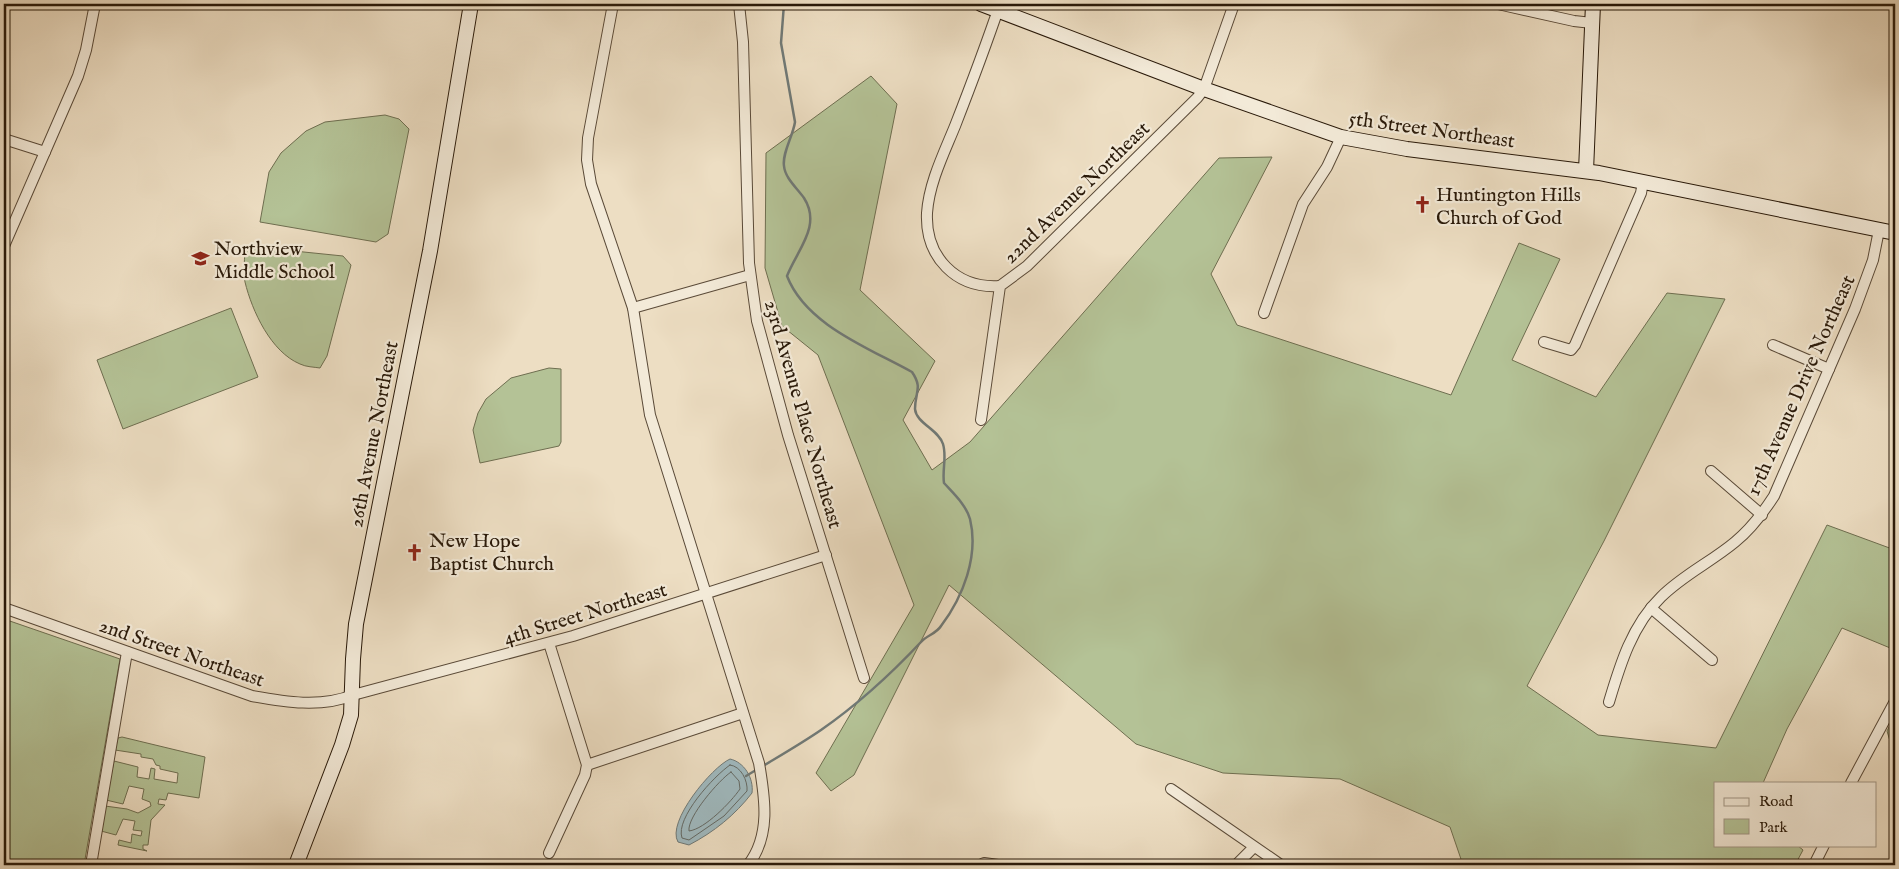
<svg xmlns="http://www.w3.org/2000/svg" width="1899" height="869" font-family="'IM FELL English',serif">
<rect width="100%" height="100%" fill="#eddec3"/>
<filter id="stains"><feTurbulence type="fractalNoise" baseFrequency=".004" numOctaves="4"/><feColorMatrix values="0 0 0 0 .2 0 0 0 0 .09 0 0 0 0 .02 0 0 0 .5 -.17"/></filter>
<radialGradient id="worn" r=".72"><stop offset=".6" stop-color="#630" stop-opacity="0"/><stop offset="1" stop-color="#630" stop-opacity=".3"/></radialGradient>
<g fill="#b4c296" stroke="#6e6e50">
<polygon points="871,76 897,104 860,290 935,361 903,420 932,470 970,442 1219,158 1272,157 1211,274 1237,325 1451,395 1519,243 1560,259 1512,360 1596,397 1667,293 1725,299 1604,541 1527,686 1598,735 1716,748 1827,525 1895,550 1895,650 1842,628 1787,729 1763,783 1715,783 1715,845 1797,845 1803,850 1795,865 1463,865 1450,827 1340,779 1223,773 1136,744 949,585 854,775 831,791 816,773 914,605 818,355 782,326 765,268 766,153"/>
<polygon points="385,115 399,119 409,129 388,234 376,242 260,222 269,172 281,153 306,131 325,122"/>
<path d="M245 246 343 256 351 265 327 356 320 368C314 367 306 367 300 364 271 352 252 311 245 282 243 271 245 257 245 246Z"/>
<polygon points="231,308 258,377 123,429 97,360"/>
<polygon points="549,368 561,369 561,442 559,446 480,463 473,430 478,413 486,399 511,378"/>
<polygon points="4,619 120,659 84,865 4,865"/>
<polygon points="1895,715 1895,758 1887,731"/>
<polygon points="122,737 205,757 199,798 168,793 166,800 159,799 158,804 165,805 151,820 148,845 143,845 143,849 147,851 118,845 119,840 131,843 132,834 141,836 142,831 133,830 135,821 123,819 116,835 101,831 105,806 127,809 138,813 151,806 150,802 142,799 144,789 129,786 123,804 106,800 114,761 138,767 137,777 149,779 151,768 155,769 154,779 177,783 178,773 160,769 160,766 156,765 153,759 141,757 141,754 115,750 118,738"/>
</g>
<path fill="#9fb9bf" stroke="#707976" d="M730 759C744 762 754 778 752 793 735 815 714 832 689 845L678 842C666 822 712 767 730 759Z"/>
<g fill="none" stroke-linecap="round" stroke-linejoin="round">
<g stroke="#646964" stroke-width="1">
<path d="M730 765C741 766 748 781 747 791L724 816 689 840 682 838C675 818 714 776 730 765Z"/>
<path d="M731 772 739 781 740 789C731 802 705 829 689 831 687 817 719 780 731 772Z"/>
</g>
<g stroke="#707976" stroke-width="2.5">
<path d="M763 766C783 754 802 743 821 730 857 705 891 674 921 642 927 635 936 634 941 626 963 597 979 556 970 519 966 505 954 494 944 483 942 470 947 457 943 444 939 430 916 423 915 409 915 392 923 388 912 372 869 348 806 325 787 276 797 250 822 226 804 198 797 188 785 178 784 166 782 153 793 136 795 122L781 43 784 4"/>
<polyline points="746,776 756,770"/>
</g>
<defs>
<g id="street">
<path d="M613 4 588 138 587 160 591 184 633 308 650 415 759 763C765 798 771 836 748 865"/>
<polyline points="739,4 743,42 749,263 757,321 788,435 864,678"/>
<polyline points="1498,4 1574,21 1592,23"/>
<polyline points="4,139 45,152"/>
<polyline points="4,246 78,76 86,50 95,4"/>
<path d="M1000 286C956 289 925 257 927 213 929 183 944 153 955 126 971 85 986 45 1000 4"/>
<polyline points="633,308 750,275"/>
<polyline points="1264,313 1303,204 1327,167 1341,137"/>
<polyline points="1544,342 1571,350 1575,345 1641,193 1643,182"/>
<polyline points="1773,345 1829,369"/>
<polyline points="981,420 1000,286 1027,266 1197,98 1204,89 1234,4"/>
<polyline points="1711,471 1762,515"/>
<path d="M4 608 252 696C285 702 321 708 353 695L573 636 826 555"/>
<polyline points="1651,608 1712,660"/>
<path d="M1609 702C1620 665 1632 625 1661 597 1683 575 1711 562 1735 542 1751 529 1763 513 1774 496L1855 309 1873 260 1879 230"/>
<polyline points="587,765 743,713"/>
<polyline points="1851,783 1895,701"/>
<polyline points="1171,789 1281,865"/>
<polyline points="549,853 585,775 587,765 549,643"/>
<polyline points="91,865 127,652"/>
<polyline points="980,865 984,863 998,865"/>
<polyline points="1236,865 1253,848"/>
<polyline points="1814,865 1824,845"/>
</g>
<g id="secondary">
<polyline points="981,4 1204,89 1341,137 1407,149 1599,173 1895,233"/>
<polyline points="1586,171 1593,4"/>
<polyline points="296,865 342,745 351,715 353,659 356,624 430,251 471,4"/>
</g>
</defs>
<use href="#street" stroke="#5a4a38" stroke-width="12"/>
<use href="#secondary" stroke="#291909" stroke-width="16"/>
<use href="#street" stroke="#f3ead8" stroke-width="10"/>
<use href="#secondary" stroke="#f3ead8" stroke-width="14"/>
</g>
<defs>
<symbol id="church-bare" viewBox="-9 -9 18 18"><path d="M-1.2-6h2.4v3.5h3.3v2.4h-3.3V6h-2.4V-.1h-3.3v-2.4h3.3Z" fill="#8f2418" stroke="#f3ead8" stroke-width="2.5" paint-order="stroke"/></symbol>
<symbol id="school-bare" viewBox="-9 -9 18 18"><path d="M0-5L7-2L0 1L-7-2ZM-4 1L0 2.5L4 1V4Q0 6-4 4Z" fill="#8f2418" stroke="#f3ead8" stroke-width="2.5" paint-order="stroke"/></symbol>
</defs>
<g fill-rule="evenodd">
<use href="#church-bare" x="1410" y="192" width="25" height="25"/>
<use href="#school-bare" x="188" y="246" width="25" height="25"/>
<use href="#church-bare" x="402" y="540" width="25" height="25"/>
</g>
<g text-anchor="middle" stroke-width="4.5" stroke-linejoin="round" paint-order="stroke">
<g font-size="20" fill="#291909" stroke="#f3ead8">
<text transform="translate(1432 129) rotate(8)" y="7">5th Street Northeast</text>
<text transform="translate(1076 192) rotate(-44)" y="7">22nd Avenue Northeast</text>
<text transform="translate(1800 385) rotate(-66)" y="7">17th Avenue Drive Northeast</text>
<text transform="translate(804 414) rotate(74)" y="7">23rd Avenue Place Northeast</text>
<text transform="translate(373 434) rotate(-79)" y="7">26th Avenue Northeast</text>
<text transform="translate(585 613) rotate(-17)" y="7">4th Street Northeast</text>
<text transform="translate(182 652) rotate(19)" y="7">2nd Street Northeast</text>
</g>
<g font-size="20" fill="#291909" stroke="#f3ead8" text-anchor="start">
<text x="1436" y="201">Huntington Hills<tspan x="1436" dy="23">Church of God</tspan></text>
<text x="214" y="255">Northview<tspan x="214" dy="23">Middle School</tspan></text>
<text x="429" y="547">New Hope<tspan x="429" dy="23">Baptist Church</tspan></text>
</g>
</g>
<rect width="1899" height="869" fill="none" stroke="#eddec3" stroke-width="20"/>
<rect x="5" y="5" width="1889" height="859" fill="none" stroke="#291909" stroke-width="2.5"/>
<rect x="10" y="10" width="1879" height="849" fill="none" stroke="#291909"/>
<rect x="1714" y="782" width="162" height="65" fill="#f3ead8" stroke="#a29685"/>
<rect x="1724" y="798" width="25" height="8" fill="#f3ead8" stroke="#a29685"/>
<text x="1759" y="806" font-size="15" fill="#291909">Road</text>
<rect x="1724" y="819" width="25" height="15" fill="#b4c296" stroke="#a29685"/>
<text x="1759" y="832" font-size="15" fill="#291909">Park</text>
<rect width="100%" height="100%" filter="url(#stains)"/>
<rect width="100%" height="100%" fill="url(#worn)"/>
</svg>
